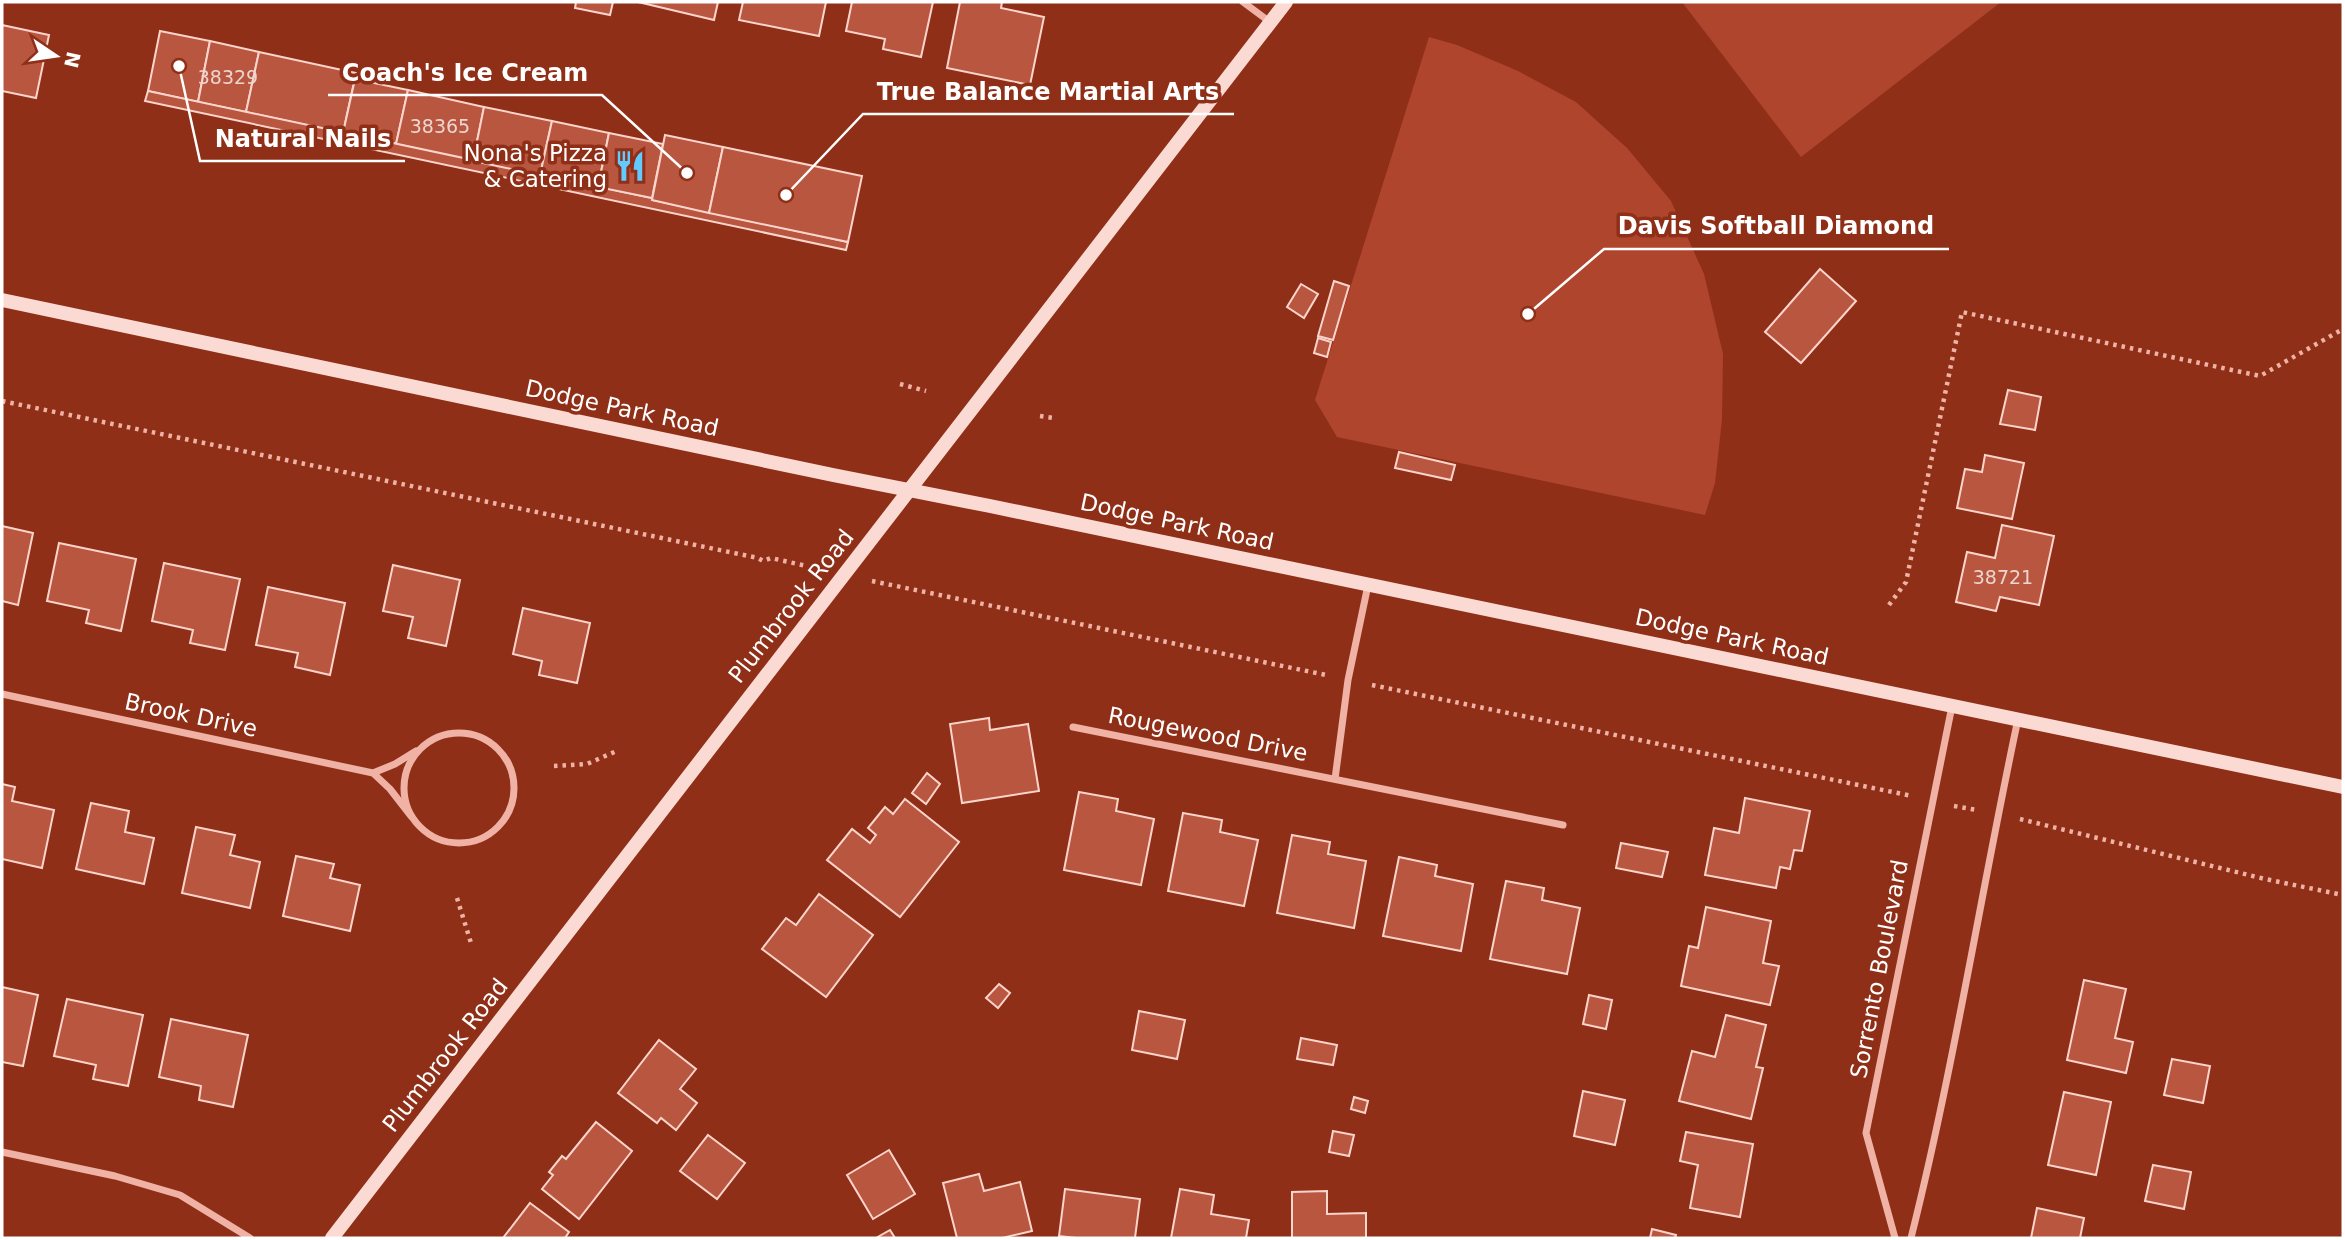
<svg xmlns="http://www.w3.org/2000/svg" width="2345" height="1240" font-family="'DejaVu Sans',sans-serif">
<rect width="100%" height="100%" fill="#8f2f18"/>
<g fill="#b0452e">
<polygon points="1682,2 2001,2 1801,157"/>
<polygon points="1429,37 1457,45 1518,71 1576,102 1627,148 1671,201 1704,274 1723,354 1722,419 1715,483 1705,515 1337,437 1315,400"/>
</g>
<g fill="#b85640" stroke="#fbd4cb" stroke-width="2">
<polygon points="576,2 613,2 610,15 575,8"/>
<polygon points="638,2 718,2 714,20"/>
<polygon points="743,2 826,2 819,36 739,20"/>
<polygon points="852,2 933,2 921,57 883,49 885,39 846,31"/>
<polygon points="960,2 1002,2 1001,8 1044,17 1030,85 947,68"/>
<polygon points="2,25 49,35 36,98 2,91"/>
<polygon points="160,31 210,41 198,102 148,91"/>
<polygon points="210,41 259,52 246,112 198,102"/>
<polygon points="259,52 356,73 343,133 246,112"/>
<polygon points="355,79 408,90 396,144 343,133"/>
<polygon points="408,90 484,107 473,161 396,144"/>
<polygon points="148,91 652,198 652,200 848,242 846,250 145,101"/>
<polygon points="484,107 552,121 540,175 473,161"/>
<polygon points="552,121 609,133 598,187 540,175"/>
<polygon points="609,133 663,144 652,198 598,187"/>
<polygon points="665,135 723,147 709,213 652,200"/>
<polygon points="723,147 862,176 848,242 709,213"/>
<polygon points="1820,269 1856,301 1801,363 1765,332"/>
<polygon points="1334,281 1349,286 1333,340 1318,336"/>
<polygon points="1301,284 1318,294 1304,318 1287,307"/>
<polygon points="1318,338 1331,342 1327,357 1314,353"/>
<polygon points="2008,390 2041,397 2035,430 2000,424"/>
<polygon points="1399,452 1455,465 1451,480 1395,468"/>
<polygon points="1985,455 2024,463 2012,519 1957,508 1965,469 1982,472"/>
<polygon points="2002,525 2054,536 2039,605 2000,597 1996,611 1956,602 1967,552 1995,558"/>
<polygon points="2,526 33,533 18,605 2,601"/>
<polygon points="59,543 136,559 121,631 86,623 89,610 47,601"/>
<polygon points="164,563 240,579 225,650 190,643 193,630 152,621"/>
<polygon points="393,565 460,580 446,646 408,638 413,617 383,611"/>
<polygon points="268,587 345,603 330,675 295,667 298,653 256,645"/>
<polygon points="523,608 590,623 577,683 539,675 542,661 513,654"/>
<polygon points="989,718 990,730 1028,724 1039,791 962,803 950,724"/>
<polygon points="927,773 940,784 926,804 912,793"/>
<polygon points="2,784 15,787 12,801 54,810 42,868 2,859"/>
<polygon points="1079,792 1118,799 1116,811 1154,819 1141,885 1064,870"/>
<polygon points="1745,798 1810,811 1802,851 1794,850 1790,869 1780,867 1776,888 1705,875 1714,828 1739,833"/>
<polygon points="905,799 959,842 900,917 827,860 852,829 870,843 876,835 868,828 885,807 893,814"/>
<polygon points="91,803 129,811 125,832 154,838 144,884 76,869"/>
<polygon points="1183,813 1222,820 1220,832 1258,840 1244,906 1168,891"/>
<polygon points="196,827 235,835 230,855 260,862 250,908 182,893"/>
<polygon points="1292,835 1330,842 1328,854 1366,861 1354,928 1277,913"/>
<polygon points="1621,843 1668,852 1662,877 1616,868"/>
<polygon points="296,856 334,864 330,878 360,885 350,931 283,916"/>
<polygon points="1399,857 1437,865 1435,876 1473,884 1461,951 1383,936"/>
<polygon points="1506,881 1544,888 1542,900 1580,908 1567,974 1490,959"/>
<polygon points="819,894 873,935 826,997 762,949 786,918 796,925"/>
<polygon points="1706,907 1771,921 1763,963 1779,966 1770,1005 1681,986 1689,946 1698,948"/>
<polygon points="2084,980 2126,989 2115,1038 2133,1042 2126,1073 2067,1060"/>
<polygon points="999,984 1010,993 998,1008 986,998"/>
<polygon points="2,987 38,995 23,1066 2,1062"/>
<polygon points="1589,995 1612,1000 1606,1029 1583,1024"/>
<polygon points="67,999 143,1015 128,1086 93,1079 96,1065 54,1056"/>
<polygon points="1139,1011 1185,1020 1177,1059 1132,1050"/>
<polygon points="1726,1015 1766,1025 1756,1067 1763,1068 1751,1119 1679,1101 1692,1051 1715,1057"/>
<polygon points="171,1019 248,1035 233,1107 199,1100 201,1086 159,1077"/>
<polygon points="1301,1038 1337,1045 1333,1065 1297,1059"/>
<polygon points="659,1040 696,1069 680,1089 697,1103 676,1130 661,1118 657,1123 618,1093"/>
<polygon points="2172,1059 2210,1066 2203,1103 2164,1095"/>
<polygon points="1583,1091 1625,1100 1615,1145 1574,1136"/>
<polygon points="2064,1092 2111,1102 2096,1175 2048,1165"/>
<polygon points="1354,1097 1368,1101 1365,1113 1351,1109"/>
<polygon points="596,1122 632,1151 579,1219 542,1189 553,1175 549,1172 562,1156 566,1159"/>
<polygon points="1333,1131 1354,1135 1349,1156 1329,1152"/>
<polygon points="1686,1132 1753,1144 1740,1217 1690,1208 1698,1165 1680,1161"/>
<polygon points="708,1135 745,1163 717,1199 680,1171"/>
<polygon points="889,1150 915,1194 873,1219 847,1175"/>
<polygon points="2153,1165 2191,1172 2184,1209 2145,1201"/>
<polygon points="979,1174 984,1191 1020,1182 1032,1231 1002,1238 957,1238 943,1183"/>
<polygon points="1065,1189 1140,1199 1135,1238 1076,1238 1059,1236"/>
<polygon points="1180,1189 1214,1195 1211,1214 1249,1220 1246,1238 1171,1238"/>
<polygon points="1327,1191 1327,1214 1366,1213 1366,1238 1292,1238 1292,1192"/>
<polygon points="530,1203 569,1232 565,1238 503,1238"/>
<polygon points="2037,1208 2084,1218 2080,1238 2031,1238"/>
<polygon points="1652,1229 1676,1235 1675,1238 1650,1238"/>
<polygon points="890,1230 895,1238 876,1238"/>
</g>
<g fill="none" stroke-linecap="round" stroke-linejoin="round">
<g stroke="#efb2a5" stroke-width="4.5" stroke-dasharray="3.5 5" stroke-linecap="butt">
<polyline points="900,384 926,391"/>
<polyline points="2,401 758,558 763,561 771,558 815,568"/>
<polyline points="1040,416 1054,418"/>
<polyline points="872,581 1326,675"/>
<polyline points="1889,605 1906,582 1962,312 2260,376 2343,329"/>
<polyline points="1372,685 1912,796"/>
<polyline points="554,766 587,764 619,750"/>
<polyline points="1954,806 1977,810"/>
<polyline points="2020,819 2265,879 2343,895"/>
<polyline points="457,898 471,943"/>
</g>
<g stroke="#efb2a5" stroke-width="7">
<polyline points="1243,2 1270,22"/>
<polyline points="2,694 373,773 390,789 411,816"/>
<polyline points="1073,727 1563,825"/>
<circle cx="459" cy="788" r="55"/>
<polyline points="373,773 395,764 416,751"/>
<polyline points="1335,779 1348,680 1368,585"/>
<polyline points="2,1152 115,1176 180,1195 250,1238"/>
<polyline points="1895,1238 1866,1133 1952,706"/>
<path d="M1911 1238C1954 1067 1981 892 2018 719"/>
</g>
<g stroke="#fbdad3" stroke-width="14">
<polyline points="2,300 833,475 990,506 2343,787"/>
<polyline points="332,1238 1286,2"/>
</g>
</g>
<defs>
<symbol id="restaurant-bare" viewBox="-9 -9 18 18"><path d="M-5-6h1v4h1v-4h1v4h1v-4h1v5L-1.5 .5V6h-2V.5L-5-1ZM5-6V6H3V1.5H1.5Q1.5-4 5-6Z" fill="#63caff" stroke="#8f2f18" stroke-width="2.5" paint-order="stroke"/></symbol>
</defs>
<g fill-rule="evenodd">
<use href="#restaurant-bare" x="608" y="144" width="44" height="44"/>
</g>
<g text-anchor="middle" stroke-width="7" stroke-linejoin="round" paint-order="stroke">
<g font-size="19" fill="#edd5cf">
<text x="228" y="84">38329</text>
<text x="440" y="133">38365</text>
<text x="2003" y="584">38721</text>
</g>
<g font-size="23" fill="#fff" stroke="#8f2f18" text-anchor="end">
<text x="607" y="161">Nona's Pizza<tspan x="607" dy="26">&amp; Catering</tspan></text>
</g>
<g font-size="23" fill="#fff" stroke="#8f2f18">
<text transform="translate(622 408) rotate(12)" y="8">Dodge Park Road</text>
<text transform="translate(1177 522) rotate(12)" y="8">Dodge Park Road</text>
<text transform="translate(791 606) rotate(-52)" y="8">Plumbrook Road</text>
<text transform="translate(1732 637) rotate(12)" y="8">Dodge Park Road</text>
<text transform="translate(191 715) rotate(12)" y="8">Brook Drive</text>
<text transform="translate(1208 734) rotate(11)" y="8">Rougewood Drive</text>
<text transform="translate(1879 969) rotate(-79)" y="8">Sorrento Boulevard</text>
<text transform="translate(445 1055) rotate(-52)" y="8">Plumbrook Road</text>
</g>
</g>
<path fill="none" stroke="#fff" stroke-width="2.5" d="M687 173L602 95H328M786 195L863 114H1234M179 66L200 161H405M1528 314L1604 249H1949"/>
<g fill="#fff" stroke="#8f2f18" stroke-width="2.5">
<circle cx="687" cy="173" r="7"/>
<circle cx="786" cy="195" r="7"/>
<circle cx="179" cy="66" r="7"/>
<circle cx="1528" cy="314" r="7"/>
</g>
<g font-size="24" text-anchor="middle" font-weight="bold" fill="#fff" stroke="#8f2f18" stroke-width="7" stroke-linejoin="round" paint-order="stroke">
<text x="465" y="81">Coach's Ice Cream</text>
<text x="1048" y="100">True Balance Martial Arts</text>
<text x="303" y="147">Natural Nails</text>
<text x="1776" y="234">Davis Softball Diamond</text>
</g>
<rect width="2345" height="1240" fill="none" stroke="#ffffff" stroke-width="7"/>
<g transform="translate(56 56) rotate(103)" stroke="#8f2f18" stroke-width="5" paint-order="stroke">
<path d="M0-5L12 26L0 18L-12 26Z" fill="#ffffff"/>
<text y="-10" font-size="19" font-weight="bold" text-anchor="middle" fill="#ffffff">N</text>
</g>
</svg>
